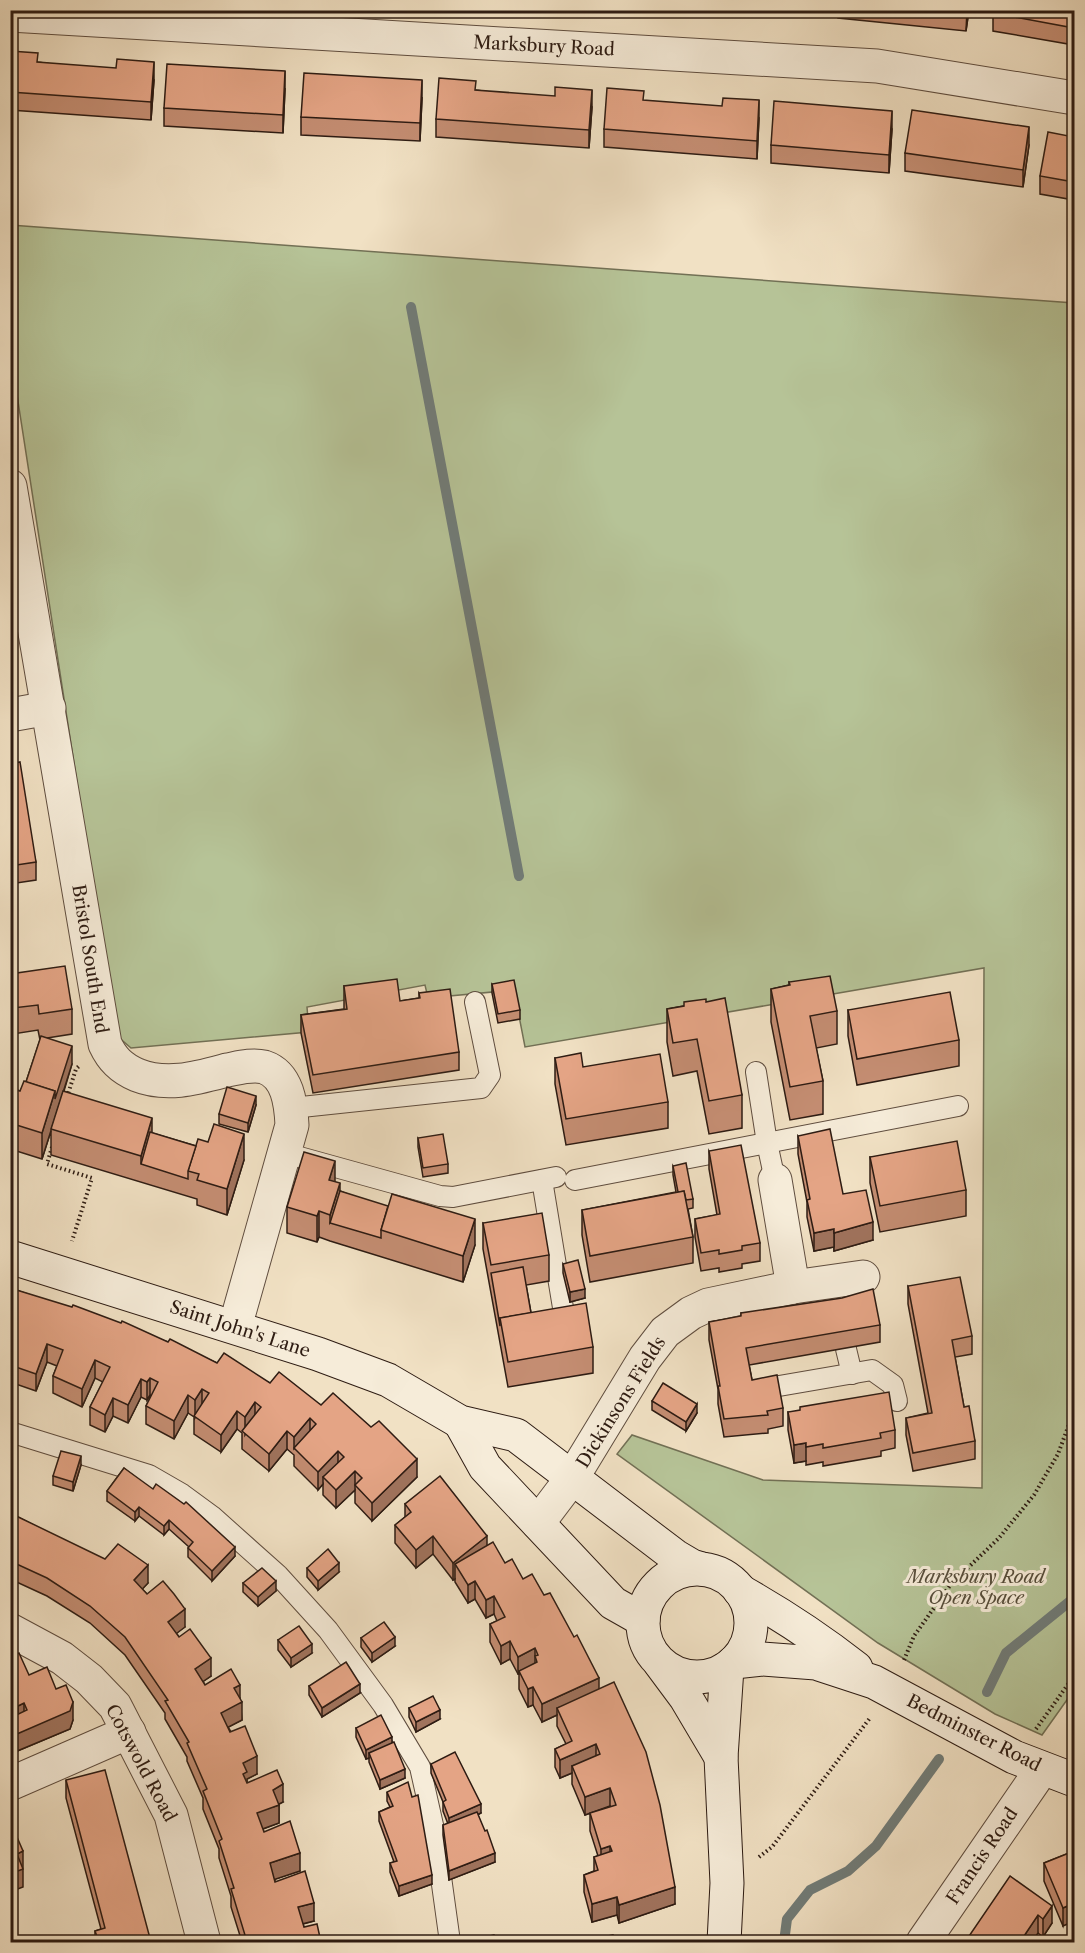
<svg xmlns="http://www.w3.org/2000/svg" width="1085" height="1953" font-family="'Libre Caslon Text',serif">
<rect width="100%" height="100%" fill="#f1e1c4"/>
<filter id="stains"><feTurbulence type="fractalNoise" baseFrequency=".00333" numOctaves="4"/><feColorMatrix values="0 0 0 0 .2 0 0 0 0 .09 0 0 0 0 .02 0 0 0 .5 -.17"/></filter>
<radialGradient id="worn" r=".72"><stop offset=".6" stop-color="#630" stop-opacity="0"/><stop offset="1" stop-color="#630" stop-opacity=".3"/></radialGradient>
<polygon fill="#b6c397" stroke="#727055" stroke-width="1.5" points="10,225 1074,303 1074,1690 1042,1735 995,1714 878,1643 617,1454 632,1435 763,1480 982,1488 984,968 525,1047 514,990 428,998 425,985 307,1007 309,1032 131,1048 116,1035 11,356"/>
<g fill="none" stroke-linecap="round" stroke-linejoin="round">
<g stroke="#717c78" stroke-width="10">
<polyline points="411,307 519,876"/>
<polyline points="987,1692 1006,1653 1074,1598"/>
<polyline points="784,1942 787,1919 810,1890 848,1871 876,1846 939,1759"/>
</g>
<defs>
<g id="lane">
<polyline points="756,1072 767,1143 775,1180"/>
<polyline points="292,1108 481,1088 490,1075 475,1002"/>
<polyline points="285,1153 440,1196 453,1197 556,1177"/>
<polyline points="542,1180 566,1326"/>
<polyline points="575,1180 958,1106"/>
<polyline points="846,1349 852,1374"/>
<polyline points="779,1386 872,1370 893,1385 897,1401"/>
<polyline points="10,1432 149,1475 182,1494 212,1516 278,1575 328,1630 383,1705 420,1767 435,1834 450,1942"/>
</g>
<g id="street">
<polyline points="10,15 877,66 1074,98"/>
<path d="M10 486 105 1044C112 1059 121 1068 137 1075 167 1087 197 1078 227 1070 238 1068 252 1064 264 1067 288 1075 291 1104 292 1125L235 1327"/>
<polyline points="10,715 49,708"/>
<polyline points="775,1180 793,1287"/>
<polyline points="538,1523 572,1478 645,1358 665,1332 691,1313 708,1305 793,1287 863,1277"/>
<polyline points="10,1630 62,1658 89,1679 115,1706 171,1815 204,1942"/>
<polyline points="10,1784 129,1732"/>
<polyline points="923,1942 1042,1769"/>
</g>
<g id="secondary">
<polyline points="10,1257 318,1354 388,1380 460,1422 516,1435 675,1556 692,1566 702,1569"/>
<polyline points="460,1422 485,1467 613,1603 643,1620"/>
<circle cx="697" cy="1623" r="54"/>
<path d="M740 1591C781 1614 819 1639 856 1668"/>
<polyline points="734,1662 762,1659 816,1663 874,1682 1014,1757 1074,1780"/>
<polyline points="660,1663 686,1698 721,1757"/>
<polyline points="724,1942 727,1883 721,1757 727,1668"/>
</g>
</defs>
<use href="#lane" stroke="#5f4d3f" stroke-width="22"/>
<use href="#street" stroke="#5f4d3f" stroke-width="35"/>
<use href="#secondary" stroke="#2e1c13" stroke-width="35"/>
<g stroke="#2e1c13" stroke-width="4" stroke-dasharray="1.5 3" stroke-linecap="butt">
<polyline points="67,1097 76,1069 79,1066"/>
<polyline points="52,1147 47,1164 92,1178 72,1241"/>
<polyline points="904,1660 914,1636 951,1584 999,1538 1034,1495 1058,1454 1074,1411"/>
<polyline points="1036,1729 1074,1676"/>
<polyline points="759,1857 772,1847 870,1718"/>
</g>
<use href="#lane" stroke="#f6ecd9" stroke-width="20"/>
<use href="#street" stroke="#f6ecd9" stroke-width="33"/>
<use href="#secondary" stroke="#f6ecd9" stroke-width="33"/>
</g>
<g fill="#c48d72" stroke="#2e1c13" stroke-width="1.5">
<polygon points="768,10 826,10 826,14"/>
<polygon points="838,10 969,10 966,31 838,18"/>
<polygon points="1074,10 1074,45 993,31 993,13"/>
<polygon points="10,51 38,62 154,80 151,120 10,110"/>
<polygon points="285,89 283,133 164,126 164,108"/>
<polygon points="476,90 592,107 589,148 436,137 436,119"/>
<polygon points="422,98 420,141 301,135 301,117"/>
<polygon points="644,101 759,118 757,159 604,147 604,129"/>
<polygon points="892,129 889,173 771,163 771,145"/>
<polygon points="1074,137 1074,200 1040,194 1040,176"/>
<polygon points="1029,145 1023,187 905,171 905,153"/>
<polygon points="10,764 36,862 36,880 10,884"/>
<polygon points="10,974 72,1009 72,1034 47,1038 72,1064 64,1091 152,1133 244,1160 227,1215 197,1205 197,1199 51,1155 51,1131 42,1159 10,1149 10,1088 20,1091 26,1082 40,1040 38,1030 13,1034 10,1019"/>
<polygon points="789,982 837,1011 837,1044 816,1048 823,1081 823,1114 790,1120 771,1022 771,989 789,985"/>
<polygon points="492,984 520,1010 520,1019 498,1023 492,993"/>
<polygon points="344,986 400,1001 419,998 419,993 459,1052 459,1070 313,1093 301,1033 301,1015 344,1009"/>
<polygon points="706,1002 742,1095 742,1128 709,1134 697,1071 673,1076 667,1042 667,1009"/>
<polygon points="848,1010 959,1040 959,1066 857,1085 848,1036"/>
<polygon points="555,1058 583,1067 668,1102 668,1128 566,1145 555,1084"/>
<polygon points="256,1105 248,1132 219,1124 219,1114"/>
<polygon points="798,1136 843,1194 873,1240 834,1251 834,1247 814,1251 807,1217 807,1202 798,1154"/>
<polygon points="418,1138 448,1164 448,1173 423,1177 418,1147"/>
<polygon points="709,1151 760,1243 760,1261 742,1264 742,1268 719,1272 719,1268 701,1271 695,1237 695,1219 717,1215 709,1169"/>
<polygon points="870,1157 966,1190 966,1216 880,1232 870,1183"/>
<polygon points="673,1166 693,1199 693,1208 688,1209 693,1237 693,1263 590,1282 582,1235 582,1210 676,1192 673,1175"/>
<polygon points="335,1182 340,1191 475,1245 463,1282 330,1241 319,1237 317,1242 287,1233 287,1207"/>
<polygon points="483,1223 549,1255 549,1281 526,1285 531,1313 593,1347 593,1373 508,1387 483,1249"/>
<polygon points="563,1264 585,1298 570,1302 563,1273"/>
<polygon points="908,1286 972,1336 972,1354 955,1357 964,1407 975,1441 975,1459 913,1471 906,1435 906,1418 928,1413 908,1304"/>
<polygon points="10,1288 168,1342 217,1363 270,1383 321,1405 417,1477 372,1521 355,1503 355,1490 336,1508 323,1495 323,1484 318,1490 294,1466 294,1455 287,1449 269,1471 242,1449 242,1433 237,1429 221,1452 194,1434 194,1417 188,1413 174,1439 146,1424 146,1406 151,1396 150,1395 147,1400 141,1397 128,1423 113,1416 105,1432 90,1425 90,1407 103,1382 95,1378 82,1407 53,1393 53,1376 57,1366 47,1362 36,1391 10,1382"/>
<polygon points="741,1313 880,1325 880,1342 749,1365 752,1380 783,1408 783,1426 768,1429 768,1433 724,1437 718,1404 718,1389 709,1340 709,1322 741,1317"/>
<polygon points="652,1401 697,1413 686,1431 652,1410"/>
<polygon points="788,1412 895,1430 895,1448 881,1451 881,1456 823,1466 823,1462 806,1465 806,1461 794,1463 788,1430"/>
<polygon points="81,1465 73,1491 53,1485 53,1476"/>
<polygon points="124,1468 235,1556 212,1581 188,1557 188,1548 189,1547 169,1529 164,1535 139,1516 135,1521 107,1501 107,1491"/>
<polygon points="405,1504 487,1546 505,1563 523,1579 599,1689 675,1904 619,1923 617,1915 592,1922 584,1892 584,1875 594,1871 594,1857 598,1856 590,1831 590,1813 611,1806 610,1806 585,1815 572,1784 572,1773 560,1778 555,1767 555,1749 566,1744 557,1726 557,1715 542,1722 533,1705 528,1707 519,1689 519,1674 518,1674 510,1659 501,1664 490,1642 490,1624 497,1621 494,1614 486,1618 475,1599 468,1603 455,1582 455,1579 453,1580 433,1554 416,1568 395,1543 395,1525 405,1517"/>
<polygon points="10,1513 148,1583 142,1589 147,1594 185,1627 176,1633 211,1676 203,1681 205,1685 240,1698 242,1720 228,1727 257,1774 247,1779 247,1783 283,1802 279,1804 279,1823 263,1829 264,1832 300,1871 275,1879 275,1882 314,1921 303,1924 304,1927 321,1942 242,1942 231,1907 231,1896 219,1858 219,1849 203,1809 203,1798 187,1761 187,1757 165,1719 165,1713 125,1655 90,1623 47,1596 10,1579"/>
<polygon points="307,1568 339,1572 318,1590 307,1577"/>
<polygon points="243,1583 276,1591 258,1606 243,1592"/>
<polygon points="361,1638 395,1646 372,1662 361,1647"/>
<polygon points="278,1640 312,1653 291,1667 278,1650"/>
<polygon points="10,1657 29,1675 56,1689 73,1720 70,1729 10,1754"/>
<polygon points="309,1686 360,1693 322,1717 309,1695"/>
<polygon points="409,1708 440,1719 416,1732 409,1717"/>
<polygon points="356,1728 392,1743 405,1778 380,1789 369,1762 369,1758 366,1759 356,1737"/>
<polygon points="431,1764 481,1813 478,1815 495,1862 449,1880 443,1835 443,1825 448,1824 443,1811 443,1802 431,1773"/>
<polygon points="66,1780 151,1942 95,1942 95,1931 101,1929 66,1798"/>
<polygon points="387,1792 432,1884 399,1896 390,1872 390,1863 394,1862 379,1821 379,1812 390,1807 387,1801"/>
<polygon points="1074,1851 1063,1926 1044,1881 1044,1863"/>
<polygon points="1010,1876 1052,1923 1043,1937 1038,1933"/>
</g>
<g fill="#a0735d" stroke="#2e1c13" stroke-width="1.5">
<polygon points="967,10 969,10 966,31"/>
<polygon points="154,62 154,80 151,120 151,102"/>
<polygon points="285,71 285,89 283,133 283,115"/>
<polygon points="422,80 422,98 420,141 420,123"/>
<polygon points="592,90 592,107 589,148 589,130"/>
<polygon points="759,100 759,118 757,159 757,141"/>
<polygon points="892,111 892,129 889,173 889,155"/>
<polygon points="1029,127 1029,145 1023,187 1023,170"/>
<polygon points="72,1046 72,1064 42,1159 42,1133 55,1091"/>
<polygon points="256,1096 256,1105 248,1132 248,1123"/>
<polygon points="152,1118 152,1144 141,1164 141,1156"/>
<polygon points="244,1134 244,1160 227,1215 227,1189"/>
<polygon points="335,1161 335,1187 329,1180"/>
<polygon points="340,1183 340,1209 330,1223 330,1215"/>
<polygon points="319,1211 319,1237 317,1242 317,1216"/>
<polygon points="475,1219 475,1245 463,1282 463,1256"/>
<polygon points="873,1222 873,1240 834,1251 834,1233"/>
<polygon points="834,1229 834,1247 814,1251 814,1233"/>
<polygon points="585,1289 585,1298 570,1302 570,1292"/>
<polygon points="47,1344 47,1362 36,1391 36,1374"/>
<polygon points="95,1360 95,1378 82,1407 82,1389"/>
<polygon points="150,1378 150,1395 147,1400 147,1382"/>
<polygon points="141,1379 141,1397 128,1423 128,1405"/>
<polygon points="202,1389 202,1407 195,1418 195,1400"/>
<polygon points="188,1395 188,1413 174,1439 174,1421"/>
<polygon points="113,1398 113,1416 105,1432 105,1415"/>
<polygon points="255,1402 255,1420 245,1435 245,1417"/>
<polygon points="697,1404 697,1413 686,1431 686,1422"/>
<polygon points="237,1411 237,1429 221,1452 221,1435"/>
<polygon points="310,1418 310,1436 294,1449 294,1437"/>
<polygon points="287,1431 287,1449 269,1471 269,1454"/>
<polygon points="806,1443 806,1461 794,1463 794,1445"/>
<polygon points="338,1451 338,1468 323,1477 323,1484 318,1490 318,1472"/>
<polygon points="81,1456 81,1465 73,1491 73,1482"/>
<polygon points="417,1459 417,1477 372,1521 372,1503"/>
<polygon points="355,1471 355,1490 336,1508 336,1490"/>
<polygon points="139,1507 139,1516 135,1521 135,1512"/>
<polygon points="169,1520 169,1529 164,1535 164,1526"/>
<polygon points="433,1536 433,1554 416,1568 416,1550"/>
<polygon points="487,1536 487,1554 455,1564 455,1579 453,1580 453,1563"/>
<polygon points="235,1547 235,1556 212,1581 212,1571"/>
<polygon points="339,1563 339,1572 318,1590 318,1581"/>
<polygon points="148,1565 148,1583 134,1598 134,1580"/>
<polygon points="276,1581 276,1591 258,1606 258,1597"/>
<polygon points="475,1581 475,1599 468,1603 468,1585"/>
<polygon points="494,1596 494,1614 486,1618 486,1600"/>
<polygon points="185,1609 185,1627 168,1640 168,1622"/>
<polygon points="395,1637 395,1646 372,1662 372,1653"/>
<polygon points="510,1641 510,1659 501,1664 501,1646"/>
<polygon points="312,1644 312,1653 291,1667 291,1658"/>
<polygon points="535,1648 535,1666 519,1671 519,1674 518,1674 518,1657"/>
<polygon points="211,1658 211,1676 195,1687 195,1669"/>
<polygon points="599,1678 599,1695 557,1708 557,1715 542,1722 542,1704"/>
<polygon points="360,1684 360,1693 322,1717 322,1708"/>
<polygon points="240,1685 240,1703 242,1702 242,1720 221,1731 221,1713 234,1688"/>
<polygon points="533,1687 533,1705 528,1707 528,1689"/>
<polygon points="14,1699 14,1717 10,1718 10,1700"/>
<polygon points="73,1702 73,1720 70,1729 10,1754 10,1737"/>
<polygon points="24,1703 24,1721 18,1724 18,1706"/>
<polygon points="440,1710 440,1719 416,1732 416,1722"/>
<polygon points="392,1737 392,1746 369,1753 369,1758 366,1759 366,1750"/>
<polygon points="596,1744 596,1762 572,1766 572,1773 560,1778 560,1760"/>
<polygon points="257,1756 257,1774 247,1779 247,1790 243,1792 243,1763"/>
<polygon points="405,1769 405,1778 380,1789 380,1780"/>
<polygon points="283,1784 283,1802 273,1807 279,1805 279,1823 257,1831 257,1813 273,1790"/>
<polygon points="610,1788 610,1806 585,1815 585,1797"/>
<polygon points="481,1804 481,1813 449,1827 449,1818"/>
<polygon points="610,1846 610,1864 601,1867 601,1849"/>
<polygon points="23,1851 23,1887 10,1892 10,1874 17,1854"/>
<polygon points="300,1853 300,1871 270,1881 270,1863"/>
<polygon points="495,1853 495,1862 449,1880 449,1871"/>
<polygon points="432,1875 432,1884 399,1896 399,1886"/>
<polygon points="675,1887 675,1904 619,1923 619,1905"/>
<polygon points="617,1897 617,1915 592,1922 592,1904"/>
<polygon points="314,1903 314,1921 298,1925 298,1907"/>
<polygon points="1074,1903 1074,1921 1063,1926 1063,1908"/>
<polygon points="1052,1906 1052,1923 1043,1937 1043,1919"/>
<polygon points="1038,1915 1038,1933 1032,1942 1020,1942"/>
</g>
<g fill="#e4a485" stroke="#2e1c13" stroke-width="1.5">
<polygon points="941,10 967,10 966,13"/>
<polygon points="993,10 1074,10 1074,28 993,13"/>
<polygon points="10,51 38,53 37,62 116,68 117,59 154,62 151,102 10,92"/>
<polygon points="167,64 285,71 283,115 164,108"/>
<polygon points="304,73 422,80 420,123 301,117"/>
<polygon points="439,78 476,81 475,90 555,96 555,87 592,90 589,130 436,119"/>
<polygon points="607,88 644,91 643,100 722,106 723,98 759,100 757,141 604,129"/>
<polygon points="774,101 892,111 889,155 771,145"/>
<polygon points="912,110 1029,127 1023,170 905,153"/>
<polygon points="1048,132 1074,137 1074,182 1040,176"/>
<polygon points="20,762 36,862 10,866 10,764"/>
<polygon points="65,966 72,1009 39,1014 38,1005 13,1008 10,993 10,974"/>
<polygon points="830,976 837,1011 810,1016 823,1081 790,1087 771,989 790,985 789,982"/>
<polygon points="397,979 400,1001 420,998 419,993 450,989 459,1052 313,1075 301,1015 347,1009 344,986"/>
<polygon points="514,980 520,1010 498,1014 492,984"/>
<polygon points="950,992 959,1040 857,1059 848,1010"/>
<polygon points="725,998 742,1095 709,1101 697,1039 673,1043 667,1009 684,1006 684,1002 706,999 706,1002"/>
<polygon points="41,1036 72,1046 55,1099 55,1091 26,1082"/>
<polygon points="581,1053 583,1067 660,1054 668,1102 566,1119 555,1058"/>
<polygon points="24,1081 55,1091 42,1133 10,1123 10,1088 20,1091"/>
<polygon points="227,1087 256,1096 248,1123 219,1114"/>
<polygon points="63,1091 152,1118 141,1156 51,1129"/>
<polygon points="214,1124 244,1134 227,1189 197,1180 199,1174 188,1171 198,1139 208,1142"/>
<polygon points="830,1129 843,1194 866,1190 873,1222 834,1233 834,1229 814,1233 807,1200 810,1199 798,1136"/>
<polygon points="150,1132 196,1146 188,1171 188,1179 141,1164"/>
<polygon points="443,1134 448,1164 423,1168 418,1138"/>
<polygon points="957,1141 966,1190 880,1206 870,1157"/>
<polygon points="741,1145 760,1243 742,1246 742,1250 719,1254 719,1250 701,1253 695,1219 720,1214 709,1151"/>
<polygon points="304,1152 335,1161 329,1180 340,1183 330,1215 319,1211 317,1216 287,1207"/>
<polygon points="686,1163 693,1199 686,1200 684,1191 678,1192 673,1166"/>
<polygon points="340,1191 388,1206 381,1230 381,1238 330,1223"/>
<polygon points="684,1191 693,1237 590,1256 582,1210"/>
<polygon points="392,1194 475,1219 463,1256 381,1230"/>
<polygon points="542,1213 549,1255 491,1265 483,1223"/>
<polygon points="578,1260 585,1289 570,1292 563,1264"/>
<polygon points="523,1267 531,1313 500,1318 500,1326 491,1273"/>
<polygon points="960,1277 972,1336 952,1340 964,1407 969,1406 975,1441 913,1453 906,1418 932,1413 908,1286"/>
<polygon points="10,1288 72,1307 73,1305 121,1323 122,1321 168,1342 170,1339 217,1363 224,1353 270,1383 279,1372 321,1405 333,1393 371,1427 379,1421 417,1459 372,1503 355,1485 362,1478 355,1471 336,1490 323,1477 344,1457 338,1451 318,1472 294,1448 316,1424 310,1418 294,1437 287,1431 269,1454 242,1431 261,1407 255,1402 245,1417 237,1411 221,1435 194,1416 209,1393 202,1389 195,1400 188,1395 174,1421 146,1406 158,1382 150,1378 147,1382 141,1379 128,1405 113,1398 105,1415 90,1407 110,1367 95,1360 82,1389 53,1376 63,1350 47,1344 36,1374 10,1365 10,1347 15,1336 10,1334"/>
<polygon points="873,1289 880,1325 746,1348 752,1380 777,1375 783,1408 767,1411 768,1415 724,1419 718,1386 720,1386 709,1322 741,1316 741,1313 842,1298"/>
<polygon points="586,1303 593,1347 508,1362 500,1318"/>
<polygon points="663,1383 697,1404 686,1422 652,1401"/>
<polygon points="889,1392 895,1430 880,1433 881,1438 823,1448 823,1444 806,1447 806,1443 794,1445 788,1412 800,1410 800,1407"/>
<polygon points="61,1451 81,1456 73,1482 53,1476"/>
<polygon points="124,1468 153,1489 156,1484 184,1504 186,1502 235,1547 212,1571 188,1548 193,1542 169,1520 164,1526 139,1507 135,1512 107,1491"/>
<polygon points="440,1476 487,1536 453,1563 433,1536 416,1550 395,1525 411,1512 405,1504"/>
<polygon points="10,1513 105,1559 118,1544 148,1565 134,1580 147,1594 163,1581 174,1594 185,1609 168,1622 179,1637 190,1629 211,1658 195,1669 205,1685 231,1669 240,1685 234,1688 242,1702 221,1713 230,1732 245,1726 257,1756 243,1763 247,1772 243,1774 247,1783 277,1770 283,1784 273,1790 279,1805 257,1813 264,1832 290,1821 300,1853 270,1863 275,1882 305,1871 314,1903 298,1907 304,1927 317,1924 321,1942 244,1942 243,1936 245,1935 231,1889 234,1888 219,1841 222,1839 203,1791 207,1789 187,1743 189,1742 165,1701 168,1700 125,1637 90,1606 47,1578 10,1561"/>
<polygon points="493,1542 505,1563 512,1559 523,1579 532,1574 544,1595 550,1593 574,1637 577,1635 599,1678 542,1704 533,1687 528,1689 519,1671 537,1662 535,1656 538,1655 535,1648 518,1657 510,1641 501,1646 490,1624 505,1617 494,1596 486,1600 475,1581 468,1585 455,1564"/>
<polygon points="328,1549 339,1563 318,1581 307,1568"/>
<polygon points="262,1568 276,1581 258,1597 243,1583"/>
<polygon points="384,1622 395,1637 372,1653 361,1638"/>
<polygon points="299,1626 312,1644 291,1658 278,1640"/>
<polygon points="19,1653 29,1675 47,1667 56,1689 66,1685 73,1702 70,1711 10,1737 10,1718 27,1710 24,1703 18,1706 14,1699 10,1700 10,1657"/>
<polygon points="346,1662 360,1684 322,1708 309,1686"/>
<polygon points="614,1682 646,1752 660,1805 675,1887 619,1905 617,1897 592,1904 584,1875 598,1870 594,1857 612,1851 610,1846 601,1849 590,1813 616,1805 610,1788 585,1797 572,1766 600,1754 596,1744 560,1760 555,1749 572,1741 557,1708"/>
<polygon points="433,1696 440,1710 416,1722 409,1708"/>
<polygon points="381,1715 392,1737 366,1750 356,1728"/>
<polygon points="394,1742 405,1769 380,1780 369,1753"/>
<polygon points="455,1752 481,1804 449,1818 443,1802 446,1800 431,1764"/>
<polygon points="105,1770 151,1942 99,1942 95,1931 105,1928 66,1780"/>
<polygon points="408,1782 412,1797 418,1795 432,1875 399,1886 390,1863 397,1861 379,1812 393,1806 387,1792"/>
<polygon points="477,1812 485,1831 487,1830 495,1853 449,1871 443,1825"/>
<polygon points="10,1821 23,1851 17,1854 23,1869 10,1874"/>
<polygon points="1074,1851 1074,1903 1063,1908 1044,1863"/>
<polygon points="1010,1876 1052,1906 1043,1919 1038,1915 1020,1942 965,1942"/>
<polygon points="494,1935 497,1942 468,1942"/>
<polygon points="613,1935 615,1942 580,1942"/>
</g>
<g text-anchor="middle" stroke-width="6" stroke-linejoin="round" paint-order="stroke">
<g font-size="18" fill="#2e1c13" stroke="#f6ecd9">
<text transform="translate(544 46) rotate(3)" y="6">Marksbury Road</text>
<text transform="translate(90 959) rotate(81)" y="6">Bristol South End</text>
<text transform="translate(240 1329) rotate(18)" y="6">Saint John's Lane</text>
<text transform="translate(621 1402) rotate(-58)" y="6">Dickinsons Fields</text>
<text transform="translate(974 1733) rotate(27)" y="6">Bedminster Road</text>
<text transform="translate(141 1763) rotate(62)" y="6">Cotswold Road</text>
<text transform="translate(982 1856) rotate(-56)" y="6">Francis Road</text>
</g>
<g font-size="18" font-style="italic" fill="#574e3b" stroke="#f6ecd9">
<text x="976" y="1583">Marksbury Road<tspan x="976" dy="21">Open Space</tspan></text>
</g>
</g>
<rect width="1085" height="1953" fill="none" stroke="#f1e1c4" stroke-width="36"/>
<rect x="12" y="12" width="1061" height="1929" fill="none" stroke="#2e1c13" stroke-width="3"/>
<rect x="18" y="18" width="1049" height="1917" fill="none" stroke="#2e1c13" stroke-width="1.5"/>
<rect width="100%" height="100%" filter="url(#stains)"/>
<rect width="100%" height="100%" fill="url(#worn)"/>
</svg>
